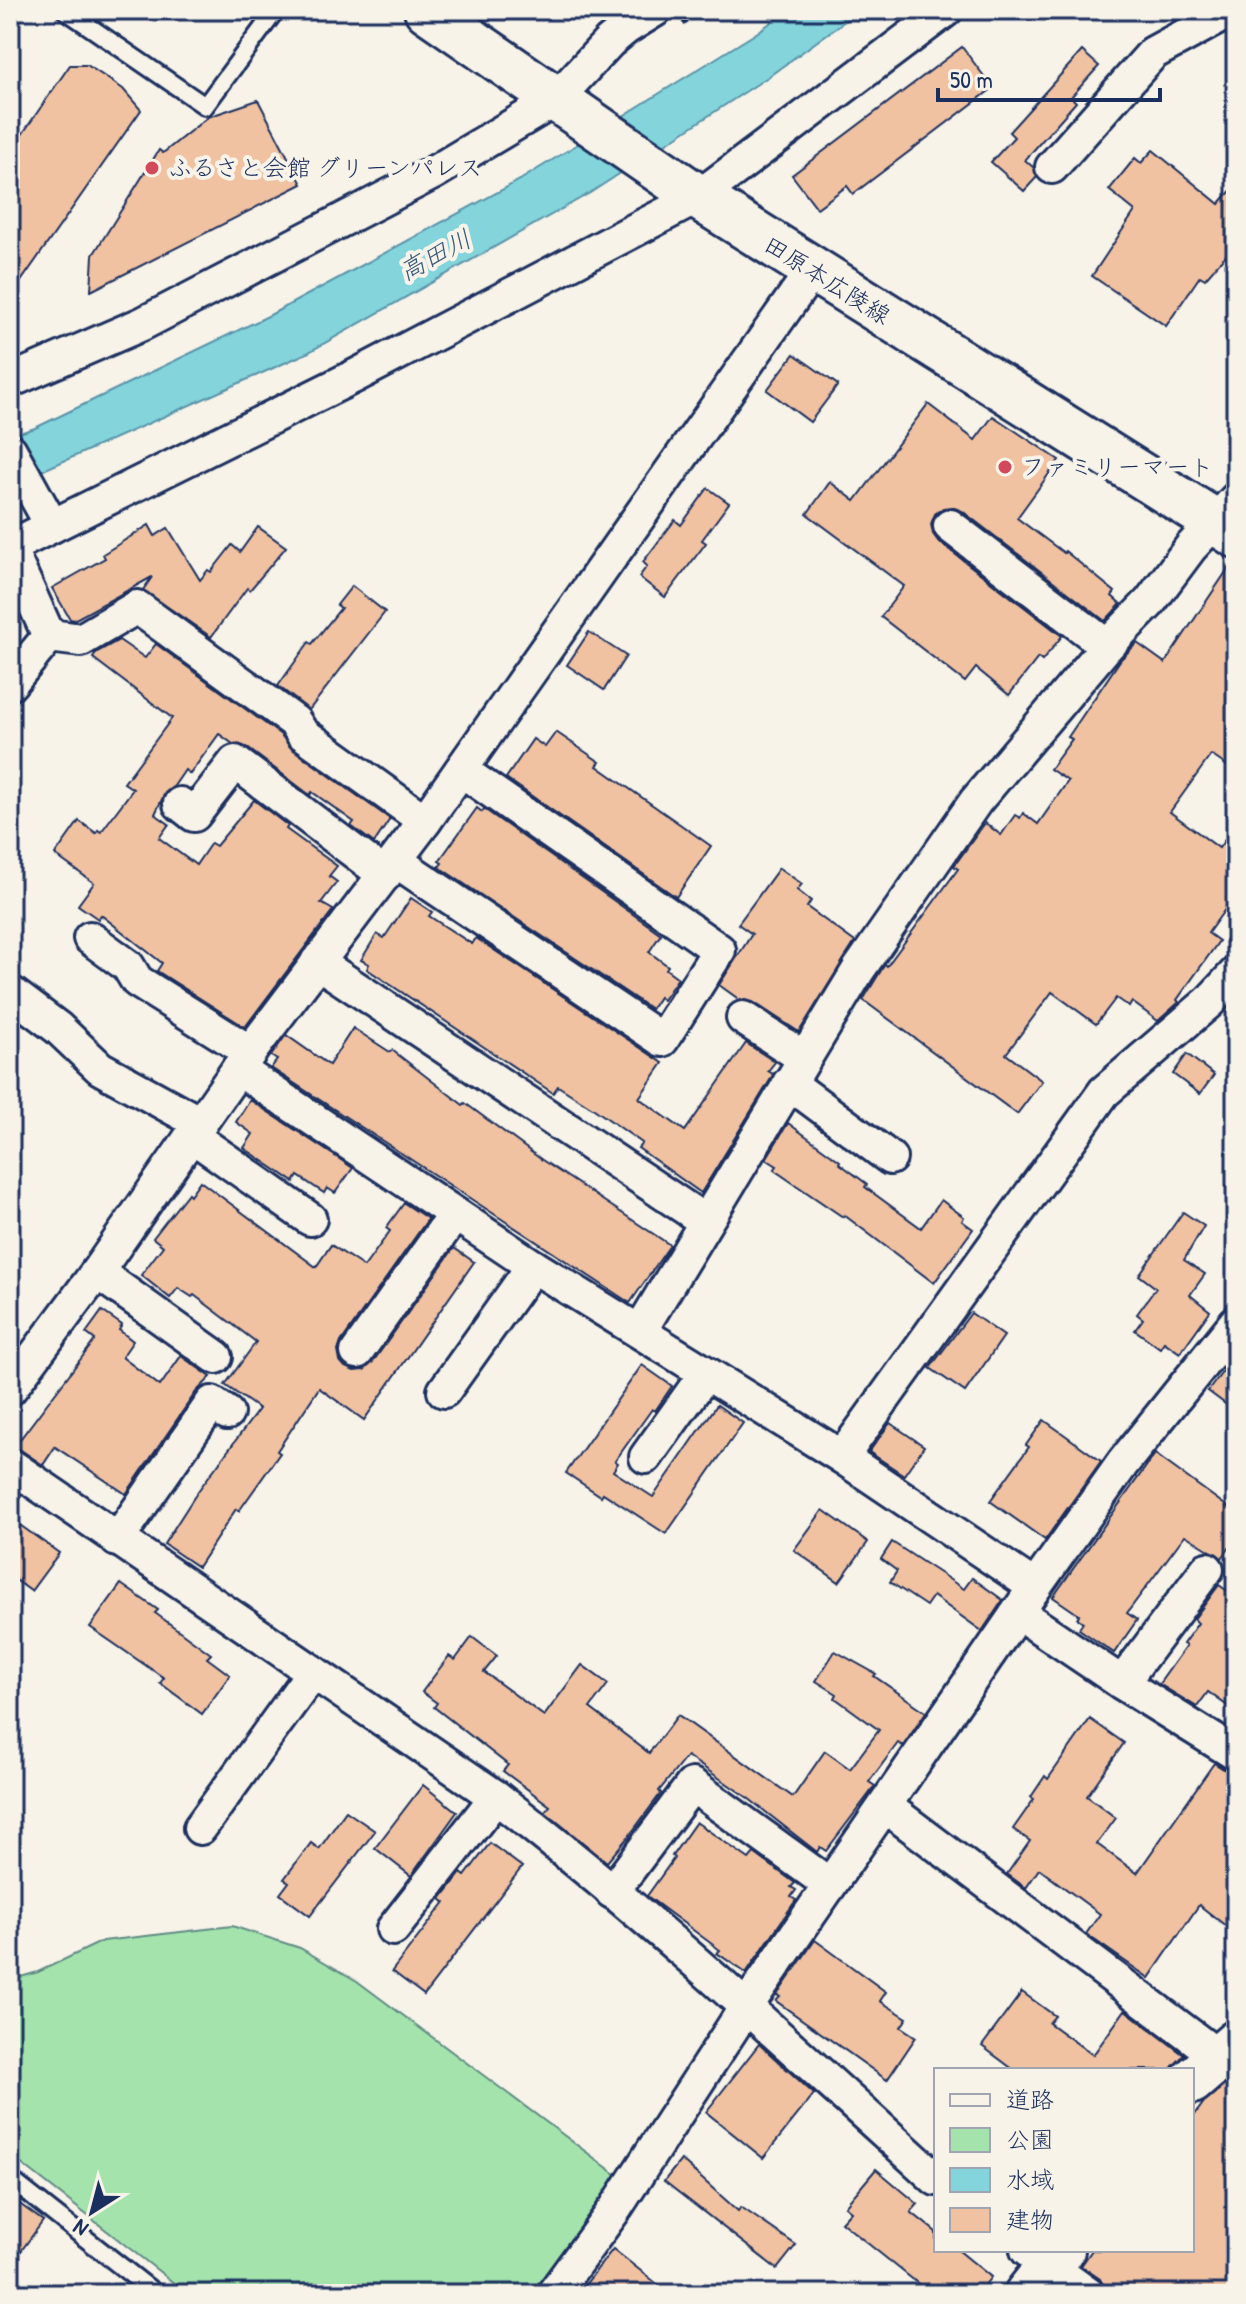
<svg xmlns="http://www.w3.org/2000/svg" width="1246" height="2304" font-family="'Patrick Hand','Klee One',sans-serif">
<rect width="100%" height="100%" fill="#f7f3e8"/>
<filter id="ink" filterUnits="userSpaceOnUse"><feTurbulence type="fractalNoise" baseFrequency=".0125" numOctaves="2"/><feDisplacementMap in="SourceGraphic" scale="16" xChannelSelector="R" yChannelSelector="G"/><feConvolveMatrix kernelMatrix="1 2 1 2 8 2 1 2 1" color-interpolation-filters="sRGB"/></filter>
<g filter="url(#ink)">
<polygon fill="#a4e4ac" stroke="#608a85" stroke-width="2" points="232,1926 300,1948 357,1981 617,2175 566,2257 538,2294 188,2294 10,2155 10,1980 38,1972 103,1941"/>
<polygon fill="#83d4db" stroke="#5992a9" stroke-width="2" points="788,10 860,10 768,77 590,193 307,353 10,485 10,436 35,428 270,315 520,180 755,34"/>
<g fill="#f1c2a1" stroke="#1b2f5e" stroke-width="2">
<polygon points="962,47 993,88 853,194 847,186 817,208 792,175"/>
<polygon points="1082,51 1099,66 1071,97 1076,102 1025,160 1034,168 1037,177 1024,191 991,162 1014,137 1009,132"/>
<polygon points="70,65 87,65 123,89 141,110 10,297 10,152"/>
<polygon points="258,100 302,184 91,291 93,255 159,150 163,153 208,117"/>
<polygon points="1153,150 1219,204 1236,185 1236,243 1205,279 1200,276 1166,326 1092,276 1135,211 1109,190 1135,158 1141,163"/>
<polygon points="794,354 838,385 810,422 767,390"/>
<polygon points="928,404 975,440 993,416 1059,460 1017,518 1064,553 1065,551 1115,592 1112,596 1121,604 1105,621 962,511 952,507 943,508 935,514 931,524 933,534 938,541 1062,636 1042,661 1038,658 1009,695 976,668 965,682 881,617 904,586 807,514 830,482 855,501"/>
<polygon points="708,488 729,503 702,540 706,543 665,597 639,577 647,566 643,562 675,520 681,525"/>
<polygon points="149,525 155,536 168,528 200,580 208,570 211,572 232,545 240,552 258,527 286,547 250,590 247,588 211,637 143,590 152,577 74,620 70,619 52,588 105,558 103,554"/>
<polygon points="1234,560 1236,772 1211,755 1170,812 1219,848 1236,824 1236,894 1208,933 1219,941 1177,1000 1179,1002 1177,1004 1158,1021 1132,1002 1129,1007 1116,998 1096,1024 1052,992 1006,1054 1042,1081 1017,1114 863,1000 885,964 887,966 958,869 954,866 985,823 1001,835 1015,815 1020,818 1023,813 1038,824 1068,781 1050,769 1072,739 1068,737 1121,659 1137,643 1165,663"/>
<polygon points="352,586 385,612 309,710 278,686 309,642 312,644 341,608 337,605"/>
<polygon points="589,632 626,656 604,690 567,665"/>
<polygon points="119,640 145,658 156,644 281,735 291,748 390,819 374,843 351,826 354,822 312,792 310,795 246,747 233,744 219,734 190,774 185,770 174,786 165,793 155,814 169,824 159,838 196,865 211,843 216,846 254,800 288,826 286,829 337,866 329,876 337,882 321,903 333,910 245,1027 157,971 162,963 101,915 98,919 78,905 94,883 55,855 79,821 96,833 98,830 101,832 133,789 124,783 172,718 93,658 97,652"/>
<polygon points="556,732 600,762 597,766 711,846 676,897 506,778 533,739 545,747"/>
<polygon points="477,808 482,812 484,809 661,934 649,952 668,966 666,969 678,978 663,1000 659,997 651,1009 439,867 442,863 439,861"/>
<polygon points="779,868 802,884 797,890 811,901 807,907 855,942 799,1032 753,1002 740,1000 719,985 752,934 738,924"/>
<polygon points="411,898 432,912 429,916 472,944 476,938 663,1063 639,1098 685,1131 746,1043 775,1062 768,1071 773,1074 772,1077 701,1193 638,1148 642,1143 594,1109 558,1086 553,1093 367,969 369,964 361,960 377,934 384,938"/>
<polygon points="353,1028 390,1052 392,1050 463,1105 465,1103 542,1160 670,1245 630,1303 271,1068 277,1060 271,1056 286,1035 329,1065"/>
<polygon points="1187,1054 1214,1075 1200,1094 1173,1074"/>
<polygon points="250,1100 353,1168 335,1193 327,1188 324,1193 298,1176 294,1182 244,1148 253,1134 236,1122"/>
<polygon points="788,1123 840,1161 839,1163 867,1184 865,1187 921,1228 941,1200 964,1217 962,1221 973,1229 934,1283 844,1215 843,1217 774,1170 777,1166 766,1159"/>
<polygon points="200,1181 316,1267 331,1245 364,1267 390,1231 386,1228 404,1203 428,1219 341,1342 338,1351 340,1361 345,1367 354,1371 364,1370 372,1363 454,1248 474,1262 364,1420 319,1388 277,1451 280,1453 239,1511 236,1509 198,1567 164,1544 198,1491 259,1409 225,1385 256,1342 194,1295 192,1297 178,1288 170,1298 141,1275 163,1246 153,1238 188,1193 190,1195"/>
<polygon points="1183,1212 1204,1226 1184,1260 1205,1274 1190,1295 1210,1311 1180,1353 1164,1342 1160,1348 1135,1330 1143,1319 1137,1314 1156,1288 1139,1275"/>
<polygon points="102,1311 122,1325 119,1330 133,1341 122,1357 160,1386 181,1356 211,1377 196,1392 126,1494 55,1447 43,1465 15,1446 95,1340 86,1333"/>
<polygon points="971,1313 1004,1336 965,1392 930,1368"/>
<polygon points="1236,1354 1236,1412 1208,1391"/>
<polygon points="642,1365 672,1386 655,1411 652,1409 615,1461 618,1463 613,1471 653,1497 717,1405 743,1423 666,1534 603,1493 601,1496 566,1473"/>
<polygon points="1044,1420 1101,1461 1045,1540 990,1501 1029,1447 1026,1445"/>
<polygon points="890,1423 924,1446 904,1475 869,1452"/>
<polygon points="1155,1454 1236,1513 1236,1539 1222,1558 1185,1535 1127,1613 1137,1620 1114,1653 1079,1629 1083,1622 1077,1618 1079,1615 1053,1597"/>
<polygon points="823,1510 868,1542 839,1582 794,1550"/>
<polygon points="10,1518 59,1553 31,1591 10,1576"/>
<polygon points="892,1542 964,1589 972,1578 1003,1600 982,1631 933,1596 926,1606 890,1582 897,1571 881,1559"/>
<polygon points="121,1584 158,1610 155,1613 211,1654 207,1658 230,1675 202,1714 160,1683 164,1678 90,1627"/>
<polygon points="1219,1585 1236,1597 1236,1712 1208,1692 1197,1707 1159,1684 1186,1646 1183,1644 1198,1623 1194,1619"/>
<polygon points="472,1637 497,1656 484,1672 544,1716 582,1665 608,1684 590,1708 649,1753 678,1715 793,1797 825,1751 850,1769 879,1730 835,1698 837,1694 816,1681 835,1651 876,1674 874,1676 926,1712 903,1746 898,1743 869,1782 875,1786 826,1851 820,1847 817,1852 748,1798 687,1756 659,1791 661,1793 629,1836 607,1862 545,1812 550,1806 503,1771 508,1765 434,1707 437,1703 422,1692 449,1656 455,1660"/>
<polygon points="1090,1719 1124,1743 1087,1796 1116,1818 1097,1844 1137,1873 1214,1763 1236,1777 1236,1934 1199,1905 1149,1978 1086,1934 1100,1914 1039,1869 1026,1888 1007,1874 1030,1841 1013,1829 1034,1799 1031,1797 1045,1776 1048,1779"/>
<polygon points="423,1785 457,1812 411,1876 375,1848"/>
<polygon points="346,1811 375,1831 310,1916 280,1894 289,1882 284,1879 311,1843 319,1849"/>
<polygon points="696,1822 749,1859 754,1853 795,1883 791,1887 796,1890 791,1897 796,1900 746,1973 717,1953 720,1950 647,1896 674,1858 672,1856"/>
<polygon points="490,1843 522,1867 424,1995 392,1971 445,1902 441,1899 461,1873 465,1876"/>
<polygon points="815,1940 886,1992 880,2001 907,2018 901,2027 916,2037 887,2080 776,2001 780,1997 777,1995"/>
<polygon points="1022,1992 1055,2016 1049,2023 1093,2055 1125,2010 1184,2055 1170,2070 1014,2070 982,2046"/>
<polygon points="759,2044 814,2094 763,2158 706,2112"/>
<polygon points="1236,2076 1236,2294 1107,2294 1100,2279 1081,2266 1092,2250 1192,2250 1192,2119 1204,2102"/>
<polygon points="681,2160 738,2211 741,2207 796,2245 777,2269 664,2181"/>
<polygon points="876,2169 918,2204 911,2212 936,2232 936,2250 958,2250 991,2277 978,2294 931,2294 841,2222 851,2211 845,2206"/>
<polygon points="10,2197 43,2221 10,2266"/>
<polygon points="613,2249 670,2294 578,2294"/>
</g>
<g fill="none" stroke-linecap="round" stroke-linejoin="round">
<defs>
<g id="service">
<polyline points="65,10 205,106 276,10"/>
<polyline points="10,2179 156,2294"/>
</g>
<g id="minor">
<polyline points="1052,167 1153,53 1232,10"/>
<polyline points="10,381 142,324 433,173 555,100 609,42 626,28 655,10"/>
<polyline points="10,450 52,526"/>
<polyline points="950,526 1107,646"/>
<polyline points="10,547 355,376 698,197 946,10"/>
<polyline points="10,550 49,636"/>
<polyline points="49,636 81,640 137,607 295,722 302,733 425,821"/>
<polyline points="10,684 49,636"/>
<polyline points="180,804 194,815 235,762 385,875"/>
<polyline points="396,861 662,1040 719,950 461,770"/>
<polyline points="90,938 128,966 137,981 250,1052"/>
<polyline points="317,962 705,1221"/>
<polyline points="10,992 58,1028 100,1068 200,1123"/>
<polyline points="743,1018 804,1058"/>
<polyline points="238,1069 533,1266 842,1457 1035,1587"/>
<polyline points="789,1083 890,1158"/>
<polyline points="192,1136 310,1219"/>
<polyline points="97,1272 216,1357"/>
<polyline points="640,1331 859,969 976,801 1107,646 1150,602 1191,547 1236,499"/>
<polyline points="357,1352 455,1214"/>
<polyline points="10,1389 97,1272 250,1052 425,821 812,271"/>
<polyline points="444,1391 533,1266"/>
<polyline points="646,1457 706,1373"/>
<polyline points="842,1457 1104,1092 1209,1002 1236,973"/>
<path d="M10 1465 496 1797C650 1916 792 2048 936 2179"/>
<polyline points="117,1540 212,1403 227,1413"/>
<polyline points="1017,1612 1122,1683 1236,1754"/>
<polyline points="1122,1683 1207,1569"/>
<polyline points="885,1806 1219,2057"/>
<polyline points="200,1828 313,1672"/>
<polyline points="612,1892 692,1785 830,1885"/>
<polyline points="393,1929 496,1797"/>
<polyline points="1027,2250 1088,2294"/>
<polyline points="553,2294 615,2209 746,2007 1035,1587 1123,1463 1236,1322"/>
</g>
<g id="secondary">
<polyline points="427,10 698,197 1236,535"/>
<polyline points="1192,2081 1236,2043"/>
<polyline points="1027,2294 1062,2250"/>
</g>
</defs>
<use href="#service" stroke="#1b2f5e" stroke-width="22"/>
<use href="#minor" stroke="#1b2f5e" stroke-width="38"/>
<use href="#secondary" stroke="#1b2f5e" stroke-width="50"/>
<polyline stroke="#1b2f5e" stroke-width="5" stroke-dasharray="6 6" stroke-linecap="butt" points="683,24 702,10"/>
<use href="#service" stroke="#f7f3e8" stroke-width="16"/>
<use href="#minor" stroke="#f7f3e8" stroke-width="32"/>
<use href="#secondary" stroke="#f7f3e8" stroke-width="44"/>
</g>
</g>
<g fill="#d1495b" stroke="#f7f3e8" stroke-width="3">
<circle cx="152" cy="168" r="8"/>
<circle cx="1005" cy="467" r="8"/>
</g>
<g text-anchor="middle" stroke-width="8" stroke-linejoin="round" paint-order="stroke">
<g font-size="24" fill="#1b2f5e" stroke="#f7f3e8" text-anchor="start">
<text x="168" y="176">ふるさと会館 グリーンパレス</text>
<text x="1021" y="475">ファミリーマート</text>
</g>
<g font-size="24" fill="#1b2f5e" stroke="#f7f3e8">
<text transform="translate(827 280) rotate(32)" y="8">田原本広陵線</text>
</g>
<g font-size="26" font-style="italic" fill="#35587d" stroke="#f7f3e8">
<text transform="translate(435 255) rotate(-28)" y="9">高田川</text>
</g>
</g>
<rect width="1246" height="2304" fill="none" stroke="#f7f3e8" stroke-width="40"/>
<rect x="20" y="20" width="1206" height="2264" fill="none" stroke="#1b2f5e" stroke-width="3" filter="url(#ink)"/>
<rect x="934" y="2068" width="260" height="184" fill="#f7f3e8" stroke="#9fa5b1" stroke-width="2"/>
<rect x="950" y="2094" width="40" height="12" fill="#f7f3e8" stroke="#9fa5b1" stroke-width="2"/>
<text x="1006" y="2108" font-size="24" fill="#1b2f5e">道路</text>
<rect x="950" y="2128" width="40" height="24" fill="#a4e4ac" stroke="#9fa5b1" stroke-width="2"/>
<text x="1006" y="2148" font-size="24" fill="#1b2f5e">公園</text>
<rect x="950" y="2168" width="40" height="24" fill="#83d4db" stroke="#9fa5b1" stroke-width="2"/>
<text x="1006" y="2188" font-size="24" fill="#1b2f5e">水域</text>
<rect x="950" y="2208" width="40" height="24" fill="#f1c2a1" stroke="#9fa5b1" stroke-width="2"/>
<text x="1006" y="2228" font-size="24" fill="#1b2f5e">建物</text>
<g transform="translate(92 2212) rotate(216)" stroke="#f7f3e8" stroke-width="6" paint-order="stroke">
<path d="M0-6L14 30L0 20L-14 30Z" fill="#1b2f5e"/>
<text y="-12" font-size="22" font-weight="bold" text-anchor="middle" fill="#1b2f5e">N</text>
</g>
<path d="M938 88v12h222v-12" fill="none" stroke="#1b2f5e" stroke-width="4"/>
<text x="950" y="88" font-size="24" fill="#1b2f5e" stroke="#f7f3e8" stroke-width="6" paint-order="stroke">50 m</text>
</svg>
